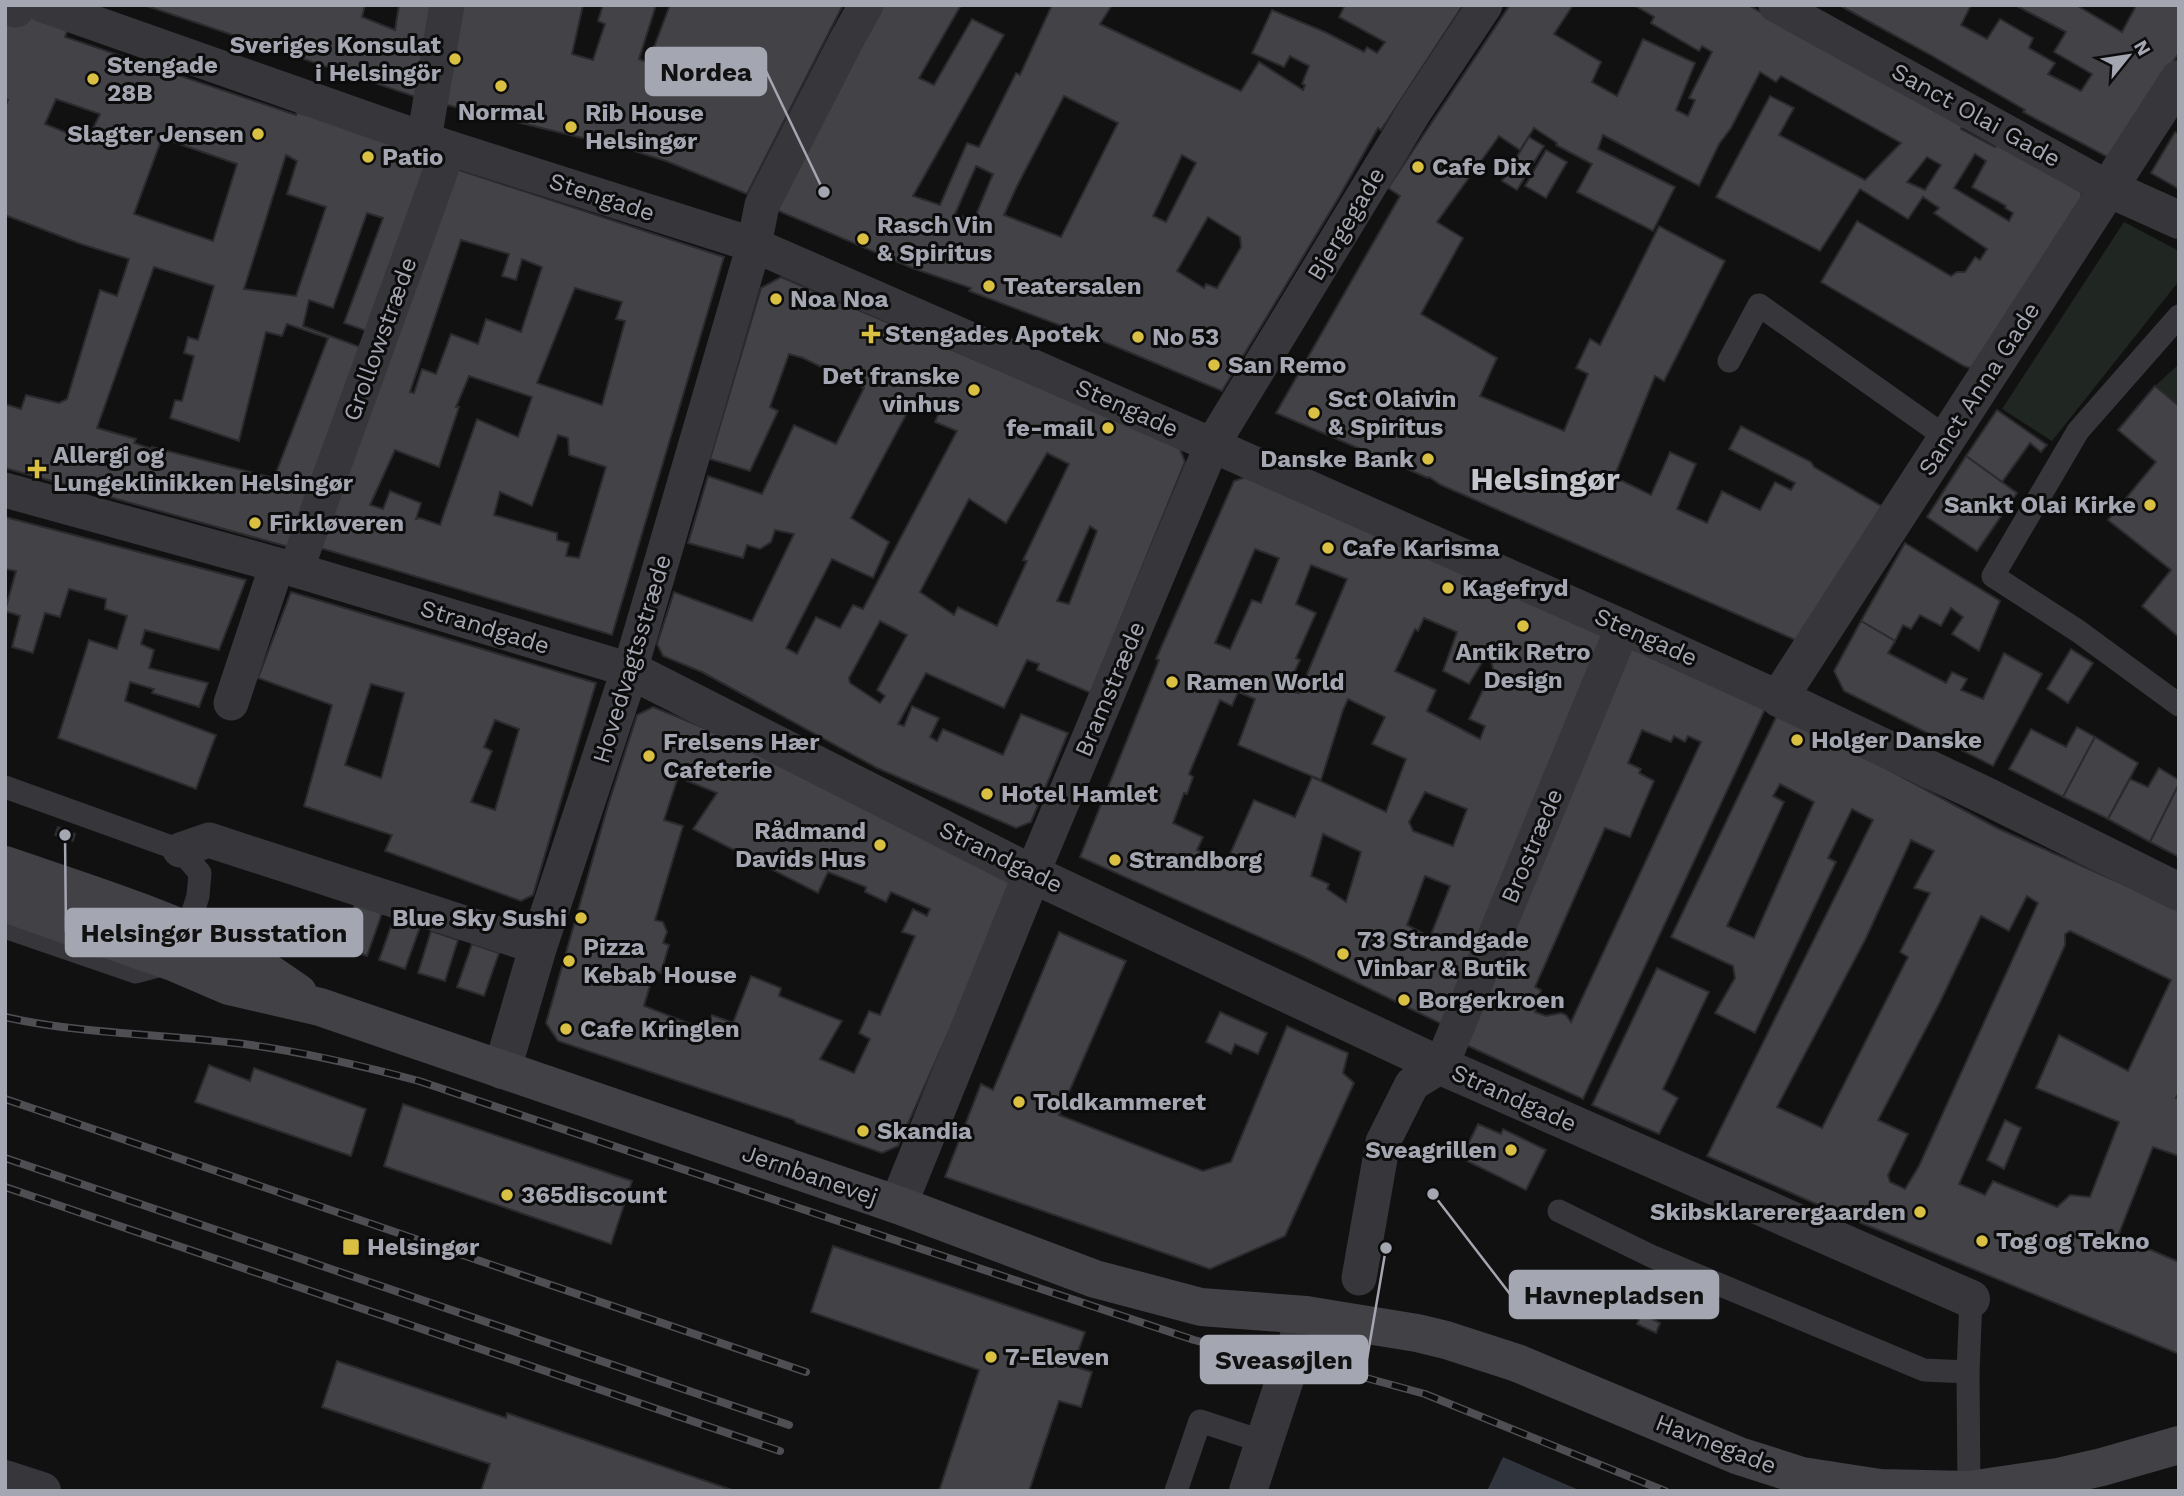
<svg xmlns="http://www.w3.org/2000/svg" width="2184" height="1496" font-family="'Work Sans',sans-serif">
<rect width="100%" height="100%" fill="#111112"/>
<g fill="#202622">
<polygon points="2124,222 2179,251 2179,281 2052,441 2002,409"/>
<polygon points="2179,364 2179,406 2155,386"/>
</g>
<polygon fill="#30353d" points="1503,1457 1581,1491 1487,1491"/>
<g fill="#434347" stroke="#2b2b2e" stroke-width="2" fill-rule="evenodd">
<polygon points="144,5 365,5 362,17 395,30 399,5 438,5 422,99"/>
<polygon points="460,5 583,5 572,54 593,60 605,24 598,21 603,5 656,5 639,59 648,63 670,5 843,5 747,194 666,161 609,143 607,144 443,104"/>
<path d="M883 5H961L919 78 934 85 972 19 1004 35 913 196 940 205 967 143 979 147 1016 73 1020 75 1052 5H1112L1100 24 1241 91 1259 62 1303 90 1305 85 1302 84 1309 66 1290 56 1284 67 1252 53 1272 10 1325 32 1364 52 1367 47 1377 53 1385 42 1339 17 1345 5H1463L1381 130 1378 128 1339 197 1222 391 1107 343 969 291 971 288 912 268 774 209ZM1064 96 1118 123 1061 237 1004 215 1017 186ZM1182 155 1196 163 1166 222 1153 216ZM976 166 993 174 974 220 955 214ZM1208 217 1240 237 1241 247 1217 288 1206 284 1204 288 1177 271Z"/>
<path d="M1510 5H1573L1554 34 1601 62 1592 82 1617 96 1643 39 1695 63 1676 110 1688 116 1695 100 1689 98 1712 52 1702 46 1699 51 1651 23 1654 17 1634 5H1748L1962 126 1961 129 1995 147 1997 144 2081 192 2084 205 1973 369 1964 366 1821 282 1857 221 1951 276 1957 272H1965L1975 257 1980 260 1987 249 1934 213 1939 208 1923 197 1908 219 1860 189 1820 251 1716 197 1770 96 1794 108 1779 135 1865 180 1901 143 1781 76 1776 82 1760 72 1731 128 1719 144 1699 186 1603 135 1598 149 1675 187 1653 231 1577 192 1592 164 1556 145 1557 143 1534 128 1520 150 1499 136 1437 222 1463 238 1421 314 1497 358 1480 396 1564 431 1588 374 1576 368 1590 339 1600 345 1659 226 1725 261 1664 381 1655 376 1614 477 1651 495 1670 452 1696 464 1677 509 1707 523 1722 491 1760 510 1775 482 1791 490 1795 483 1729 449 1741 426 1811 462 1814 467 1890 511 1807 645 1441 485 1429 477 1428 478 1276 413 1400 196 1388 188ZM1975 154 1986 161 1972 187 2006 206 2005 208 2013 213 2009 221 1954 188ZM1927 157 1941 165 1925 190 1907 182Z"/>
<polygon points="1839,5 1971,5 1961,25 1987,39 2000,19 2033,38 2029,48 2055,63 2048,74 2081,91 2092,74 2054,52 2066,32 2015,5 2076,5 2122,32 2136,6 2134,5 2179,5 2179,53 2157,85 2115,161 2023,112 2025,110 1929,54"/>
<path d="M5 6 68 29 65 37 296 115 297 112 441 156 378 335 344 323 383 218 367 213 333 308 309 300 303 326 371 351 296 549 5 468V404L21 409 26 395 59 403 67 399 100 290 117 296 129 259 81 244 5 215V107L8 100 5 99ZM56 99 100 114 87 141 45 124ZM162 138 237 164 213 241 134 214ZM286 155 297 161 287 194 326 207 296 296 244 289ZM154 267 214 286 198 340 188 337 184 353 194 356 182 401 175 400 170 418 239 441 266 332 282 336 287 324 328 338 274 478 152 447V449L134 443 136 439 97 428Z"/>
<polygon points="2175,132 2179,134 2179,189 2151,173"/>
<polygon points="1529,137 1544,146 1517,190 1502,181"/>
<polygon points="1546,150 1567,162 1546,198 1525,186"/>
<path d="M450 167 724 257 612 635 317 547ZM461 240 509 254 502 276 516 280 522 259 542 267 521 332 486 319 478 344 451 334 436 374 422 369 414 393 410 392ZM575 288 622 302 616 319 625 321 602 405 537 383ZM469 376 532 397 518 437 477 419 440 525 420 518 416 519 421 503 390 491 383 509 370 505 395 450 439 467 459 407H456ZM558 435 568 438 569 455 606 467 579 558 566 556 569 543 557 540V533L494 515 500 492 532 506Z"/>
<path d="M781 277 1072 401 1176 439 1185 462 1091 693 1037 670 1039 664 1027 660 1004 708 926 673 898 724 904 726 912 706 939 718 930 737 937 741 943 729 1003 755 1021 714 1068 733 1031 822 1016 828 877 768 702 672 663 656 657 644 674 592 752 621 794 534 775 530 771 542 760 549 747 545 743 558 688 543 708 476 762 494 794 425 836 444 864 388 803 358 789 354 770 407 778 411 750 471 710 459 761 288ZM917 394 942 406 935 422 957 431 863 609 853 605 840 628 816 617 797 654 786 648 832 559 873 578 889 542 851 518ZM1047 453 1069 464 1023 560 1027 561 997 626 958 607 954 615 920 592 969 499 1006 523ZM1090 526 1097 531 1069 604 1057 601ZM880 621 907 635 877 690 885 696 880 703 850 683 849 678Z"/>
<polygon points="2155,386 2179,406 2179,637 2142,606 2171,570 2108,520 2156,462 2118,430"/>
<polygon points="1997,410 2047,445 2041,452 2030,443 2002,482 1966,456"/>
<polygon points="1966,456 2017,493 1977,551 1927,517"/>
<path d="M1246 477 1608 633 1450 1028 1300 955 1080 857 1159 660 1156 659 1234 481ZM1255 549 1279 558 1261 603 1252 600 1230 649 1215 643ZM1311 565 1347 579 1299 693 1286 690 1300 660 1296 658 1316 613 1296 604ZM1424 618 1457 632 1443 671 1469 684 1484 659 1491 660 1493 669 1469 719 1485 726 1480 739 1427 711 1436 690 1395 671 1415 629 1418 631ZM1238 692 1255 699 1238 745 1321 780 1343 710 1348 699 1385 717 1372 744 1406 759 1386 812 1312 777 1295 817 1254 800 1226 863 1197 850 1203 837 1173 823 1184 793 1187 794 1193 777 1189 774 1220 700 1232 706ZM1425 792 1467 809 1453 846 1413 831 1409 822ZM1323 834 1361 852 1346 902 1327 889 1329 884 1311 876ZM1425 876 1450 886 1430 937 1407 925Z"/>
<polygon points="5,517 246,580 219,650 145,630 141,644 154,650 149,668 208,683 199,707 152,693 154,689 130,682 125,701 216,735 196,789 58,738 89,640 117,649 127,616 105,609 106,599 69,589 60,617 45,613 33,653 12,647 20,616 5,611 16,571 5,569"/>
<polygon points="1905,543 2000,601 1979,651 1952,634 1963,617 1951,608 1941,626 1920,615 1911,629 1903,625 1895,641 1861,621"/>
<path d="M291 592 596 683 533 895 521 901 385 851 392 835 304 806 332 705 258 678ZM371 684 404 693 381 778 345 765ZM495 720 519 729 495 810 471 802 492 751 484 747Z"/>
<polygon points="1861,621 1895,641 1888,653 1946,683 1952,672 1967,679 1961,690 1983,699 2004,653 2042,674 1993,766 1844,691 1834,671"/>
<path d="M1631 646 1766 707 1583 1099 1464 1044ZM1642 730 1671 742 1674 736 1685 742 1688 736 1701 742 1571 1022 1566 1015 1561 1013 1546 1016 1535 1012 1541 990 1535 987 1605 828 1630 837 1654 781 1639 773 1641 769 1628 763Z"/>
<polygon points="2071,649 2093,663 2068,703 2047,689"/>
<path d="M653 707 727 737 1005 867 1013 888 898 1146 882 1153 796 1123 794 1120 558 1041 546 1023 608 805 637 715ZM678 777 717 793 693 829 818 893 828 872 866 887 865 892 886 902 891 892 930 909 927 916 913 909 902 932 915 936 880 1015 869 1011 859 1033 870 1039 854 1073 820 1059 842 1021 779 996 781 988 751 976 733 1023 712 1015 706 1030 644 1006 654 971 661 973 669 945 663 943 667 932 663 922 655 920 683 826 664 820Z"/>
<path d="M1779 711 1999 829 2179 909V1092L2176 1098 2179 1099V1156L2153 1147 2118 1236 2179 1262V1354L1837 1213 1707 1156 1873 820 1852 809 1828 858 1836 862 1755 1033 1715 1013 1735 978 1733 966 1671 937ZM1780 784 1814 802 1754 938 1727 926 1784 802 1773 796ZM1911 840 1934 851 1914 888 1930 893 1900 952 1908 957 1822 1128 1777 1107 1866 938ZM2027 896 2038 903 1919 1166 1905 1189 1890 1182 1888 1175 1908 1134 1878 1120 1940 1002 1981 916 2009 931ZM2070 931 2171 980 2128 1071 2059 1035 2036 1088 2119 1122 2090 1197 2070 1195 2057 1207 1993 1181 1985 1195 1959 1184 2065 945V934Z"/>
<polygon points="2077,727 2095,737 2063,797 2009,769 2031,729 2066,747"/>
<polygon points="2095,737 2138,763 2108,819 2063,797"/>
<polygon points="2159,768 2179,780 2179,784 2150,842 2108,819 2130,779 2148,787"/>
<polygon points="2179,784 2179,857 2150,842"/>
<polygon points="58,827 75,834 73,841 55,835"/>
<polygon points="355,904 382,913 367,956 341,947"/>
<polygon points="394,918 420,927 405,969 379,960"/>
<polygon points="431,931 458,940 445,981 418,973"/>
<polygon points="1059,932 1126,961 1059,1115 1203,1171 1231,1162 1287,1026 1348,1053 1343,1073 1354,1083 1285,1236 1210,1269 945,1177 981,1084 993,1090"/>
<polygon points="472,944 499,953 484,996 457,987"/>
<polygon points="1657,968 1709,992 1663,1089 1678,1098 1659,1134 1592,1105"/>
<polygon points="1220,1012 1267,1033 1258,1054 1235,1044 1231,1054 1206,1042"/>
<polygon points="209,1065 250,1081 254,1068 366,1109 351,1156 195,1102"/>
<polygon points="403,1104 632,1181 611,1244 384,1166"/>
<polygon points="2005,1120 2021,1128 2004,1169 1987,1160"/>
<polygon points="1478,1124 1501,1134 1503,1129 1546,1150 1526,1190 1461,1158"/>
<polygon points="833,1246 1085,1332 1073,1366 1092,1372 1081,1407 1059,1401 1029,1491 939,1491 979,1370 811,1312"/>
<polygon points="1642,1314 1660,1323 1656,1333 1637,1324"/>
<polygon points="337,1361 506,1418 507,1413 735,1491 481,1491 490,1464 322,1407"/>
</g>
<g fill="none" stroke-linecap="round" stroke-linejoin="round">
<g stroke="#37373b" stroke-width="23">
<polyline points="2179,316 2078,431 1993,576 2078,631 2179,705"/>
<polyline points="1729,361 1759,305 1947,438"/>
<polyline points="5,787 180,850 200,873 198,896 187,931 173,962 136,972 5,927"/>
<polyline points="1559,1211 1651,1256 1924,1370 1968,1372"/>
<polyline points="1969,1490 1968,1372 1971,1299"/>
<polyline points="1176,1491 1200,1421 1264,1442"/>
</g>
<g stroke="#37373b" stroke-width="35">
<polyline points="43,5 449,148 754,245 1212,445 1623,627 1779,698"/>
<polyline points="1776,5 2108,188"/>
<polyline points="16,10 18,5"/>
<polyline points="424,139 447,5"/>
<polyline points="5,490 296,570 630,670 754,245 762,205 846,41 866,5"/>
<polyline points="296,570 449,148"/>
<polyline points="231,703 277,565"/>
<polyline points="180,850 209,840 538,947"/>
<polyline points="1032,874 1212,445 1416,109 1485,5"/>
<polyline points="1359,1278 1383,1142 1412,1084 1441,1066 1623,627"/>
</g>
<g stroke="#37373b" stroke-width="38">
<polyline points="2179,79 1779,698 1988,797 2179,892"/>
<polyline points="2108,188 2179,220"/>
<polyline points="502,1070 538,947 630,670 1032,874 1441,1066 1971,1299"/>
<polyline points="898,1205 1032,874"/>
</g>
<g stroke="#37373b" stroke-width="38">
<polyline points="5,1479 42,1491"/>
<polyline points="1248,1491 1306,1315"/>
</g>
<g stroke="#414146" stroke-width="38">
<path d="M5 865C84 892 165 917 239 955 260 966 279 980 298 993"/>
<polyline points="5,903 173,962 229,986 320,1007 898,1205 1095,1279 1201,1307 1306,1315 1417,1333 1446,1340 1517,1363 1739,1456 1802,1476 1880,1488 1969,1490 2058,1477 2102,1467 2179,1445"/>
</g>
<defs>
<g id="rail">
<path d="M5 1017C85 1035 169 1034 251 1045 309 1053 363 1066 419 1081L1194 1340 1289 1365 1348 1373 1425 1394 1665 1491"/>
<polyline points="5,1099 806,1372"/>
<polyline points="5,1158 789,1425"/>
<polyline points="5,1187 780,1451"/>
</g>
</defs>
<use href="#rail" stroke="#4e4e53" stroke-width="8"/>
<use href="#rail" stroke="#0c0c0d" stroke-width="5" stroke-dasharray="16" stroke-linecap="butt"/>
</g>
<g fill="#d9c042" stroke="#0c0c0d" stroke-width="2.5">
<circle cx="455" cy="59" r="7"/>
<circle cx="93" cy="79" r="7"/>
<circle cx="501" cy="86" r="7"/>
<circle cx="571" cy="127" r="7"/>
<circle cx="258" cy="134" r="7"/>
<circle cx="368" cy="157" r="7"/>
<circle cx="1418" cy="167" r="7"/>
<circle cx="863" cy="239" r="7"/>
<circle cx="989" cy="286" r="7"/>
<circle cx="776" cy="299" r="7"/>
<path d="M867.5 323.5h7v7h7v7h-7v7h-7v-7h-7v-7h7z"/>
<circle cx="1138" cy="337" r="7"/>
<circle cx="1214" cy="365" r="7"/>
<circle cx="974" cy="390" r="7"/>
<circle cx="1314" cy="413" r="7"/>
<circle cx="1108" cy="428" r="7"/>
<circle cx="1428" cy="459" r="7"/>
<path d="M33.5 458.5h7v7h7v7h-7v7h-7v-7h-7v-7h7z"/>
<circle cx="2150" cy="505" r="7"/>
<circle cx="255" cy="523" r="7"/>
<circle cx="1328" cy="548" r="7"/>
<circle cx="1448" cy="588" r="7"/>
<circle cx="1523" cy="626" r="7"/>
<circle cx="1172" cy="682" r="7"/>
<circle cx="1797" cy="740" r="7"/>
<circle cx="649" cy="756" r="7"/>
<circle cx="987" cy="794" r="7"/>
<circle cx="880" cy="845" r="7"/>
<circle cx="1115" cy="860" r="7"/>
<circle cx="581" cy="918" r="7"/>
<circle cx="1343" cy="954" r="7"/>
<circle cx="569" cy="961" r="7"/>
<circle cx="1404" cy="1000" r="7"/>
<circle cx="566" cy="1029" r="7"/>
<circle cx="1019" cy="1102" r="7"/>
<circle cx="863" cy="1131" r="7"/>
<circle cx="1511" cy="1150" r="7"/>
<circle cx="507" cy="1195" r="7"/>
<circle cx="1920" cy="1212" r="7"/>
<circle cx="1982" cy="1241" r="7"/>
<rect x="342" y="1238" width="18" height="18" rx="3.5"/>
<circle cx="991" cy="1357" r="7"/>
</g>
<g text-anchor="middle" stroke-width="6" stroke-linejoin="round" paint-order="stroke">
<g font-size="24" font-weight="bold" fill="#a4a6b1" stroke="#0c0c0d" text-anchor="start">
<text x="441" y="53" text-anchor="end">Sveriges Konsulat<tspan x="441" dy="28">i Helsingör</tspan></text>
<text x="107" y="73">Stengade<tspan x="107" dy="28">28B</tspan></text>
<text x="501" y="120" text-anchor="middle">Normal</text>
<text x="585" y="121">Rib House<tspan x="585" dy="28">Helsingør</tspan></text>
<text x="244" y="142" text-anchor="end">Slagter Jensen</text>
<text x="382" y="165">Patio</text>
<text x="1432" y="175">Cafe Dix</text>
<text x="877" y="233">Rasch Vin<tspan x="877" dy="28">&amp; Spiritus</tspan></text>
<text x="1003" y="294">Teatersalen</text>
<text x="790" y="307">Noa Noa</text>
<text x="885" y="342">Stengades Apotek</text>
<text x="1152" y="345">No 53</text>
<text x="1228" y="373">San Remo</text>
<text x="960" y="384" text-anchor="end">Det franske<tspan x="960" dy="28">vinhus</tspan></text>
<text x="1328" y="407">Sct Olaivin<tspan x="1328" dy="28">&amp; Spiritus</tspan></text>
<text x="1094" y="436" text-anchor="end">fe-mail</text>
<text x="53" y="463">Allergi og<tspan x="53" dy="28">Lungeklinikken Helsingør</tspan></text>
<text x="1414" y="467" text-anchor="end">Danske Bank</text>
<text x="2136" y="513" text-anchor="end">Sankt Olai Kirke</text>
<text x="269" y="531">Firkløveren</text>
<text x="1342" y="556">Cafe Karisma</text>
<text x="1462" y="596">Kagefryd</text>
<text x="1523" y="660" text-anchor="middle">Antik Retro<tspan x="1523" dy="28">Design</tspan></text>
<text x="1186" y="690">Ramen World</text>
<text x="1811" y="748">Holger Danske</text>
<text x="663" y="750">Frelsens Hær<tspan x="663" dy="28">Cafeterie</tspan></text>
<text x="1001" y="802">Hotel Hamlet</text>
<text x="866" y="839" text-anchor="end">Rådmand<tspan x="866" dy="28">Davids Hus</tspan></text>
<text x="1129" y="868">Strandborg</text>
<text x="567" y="926" text-anchor="end">Blue Sky Sushi</text>
<text x="1357" y="948">73 Strandgade<tspan x="1357" dy="28">Vinbar &amp; Butik</tspan></text>
<text x="583" y="955">Pizza<tspan x="583" dy="28">Kebab House</tspan></text>
<text x="1418" y="1008">Borgerkroen</text>
<text x="580" y="1037">Cafe Kringlen</text>
<text x="1033" y="1110">Toldkammeret</text>
<text x="877" y="1139">Skandia</text>
<text x="1497" y="1158" text-anchor="end">Sveagrillen</text>
<text x="521" y="1203">365discount</text>
<text x="1906" y="1220" text-anchor="end">Skibsklarerergaarden</text>
<text x="1996" y="1249">Tog og Tekno</text>
<text x="367" y="1255">Helsingør</text>
<text x="1005" y="1365">7-Eleven</text>
</g>
<g font-size="24" fill="#a4a6b1" stroke="#0c0c0d">
<text transform="translate(1976 115) rotate(29)" y="8">Sanct Olai Gade</text>
<text transform="translate(602 197) rotate(18)" y="8">Stengade</text>
<text transform="translate(1346 224) rotate(-59)" y="8">Bjergegade</text>
<text transform="translate(380 339) rotate(-70)" y="8">Grollowstræde</text>
<text transform="translate(1979 389) rotate(-57)" y="8">Sanct Anna Gade</text>
<text transform="translate(1127 408) rotate(24)" y="8">Stengade</text>
<text transform="translate(485 627) rotate(17)" y="8">Strandgade</text>
<text transform="translate(1646 637) rotate(24)" y="8">Stengade</text>
<text transform="translate(632 659) rotate(-73)" y="8">Hovedvagtsstræde</text>
<text transform="translate(1110 689) rotate(-67)" y="8">Bramstræde</text>
<text transform="translate(1532 846) rotate(-67)" y="8">Brostræde</text>
<text transform="translate(1001 857) rotate(26)" y="8">Strandgade</text>
<text transform="translate(1514 1098) rotate(24)" y="8">Strandgade</text>
<text transform="translate(810 1175) rotate(19)" y="8">Jernbanevej</text>
<text transform="translate(1716 1444) rotate(21)" y="8">Havnegade</text>
</g>
<g font-size="32" font-weight="bold" fill="#c4c5cd" stroke="#0c0c0d">
<text x="1545" y="490">Helsingør</text>
</g>
</g>
<path fill="none" stroke="#a4a6b1" stroke-width="2.5" d="M824 192L766 71M65 835L66 932M1433 1194L1510 1294M1386 1248L1367 1359"/>
<g fill="#a4a6b1" stroke="#0c0c0d" stroke-width="2.5">
<circle cx="824" cy="192" r="7"/>
<circle cx="65" cy="835" r="7"/>
<circle cx="1433" cy="1194" r="7"/>
<circle cx="1386" cy="1248" r="7"/>
</g>
<g fill="#a4a6b1" stroke="#a4a6b1" stroke-width="2.5">
<rect x="646" y="48" width="120" height="47" rx="7"/>
<rect x="66" y="909" width="296" height="47" rx="7"/>
<rect x="1510" y="1271" width="208" height="47" rx="7"/>
<rect x="1201" y="1336" width="166" height="47" rx="7"/>
</g>
<g font-size="26" text-anchor="middle" font-weight="bold" fill="#111">
<text x="706" y="81">Nordea</text>
<text x="214" y="942">Helsingør Busstation</text>
<text x="1614" y="1304">Havnepladsen</text>
<text x="1284" y="1369">Sveasøjlen</text>
</g>
<rect width="2184" height="1496" fill="none" stroke="#a4a6b1" stroke-width="14"/>
<g transform="translate(2128 56) rotate(60)" stroke="#0c0c0d" stroke-width="5" paint-order="stroke">
<path d="M0-5L12 26L0 18L-12 26Z" fill="#a4a6b1"/>
<text y="-10" font-size="19" font-weight="bold" text-anchor="middle" fill="#a4a6b1">N</text>
</g>
</svg>
